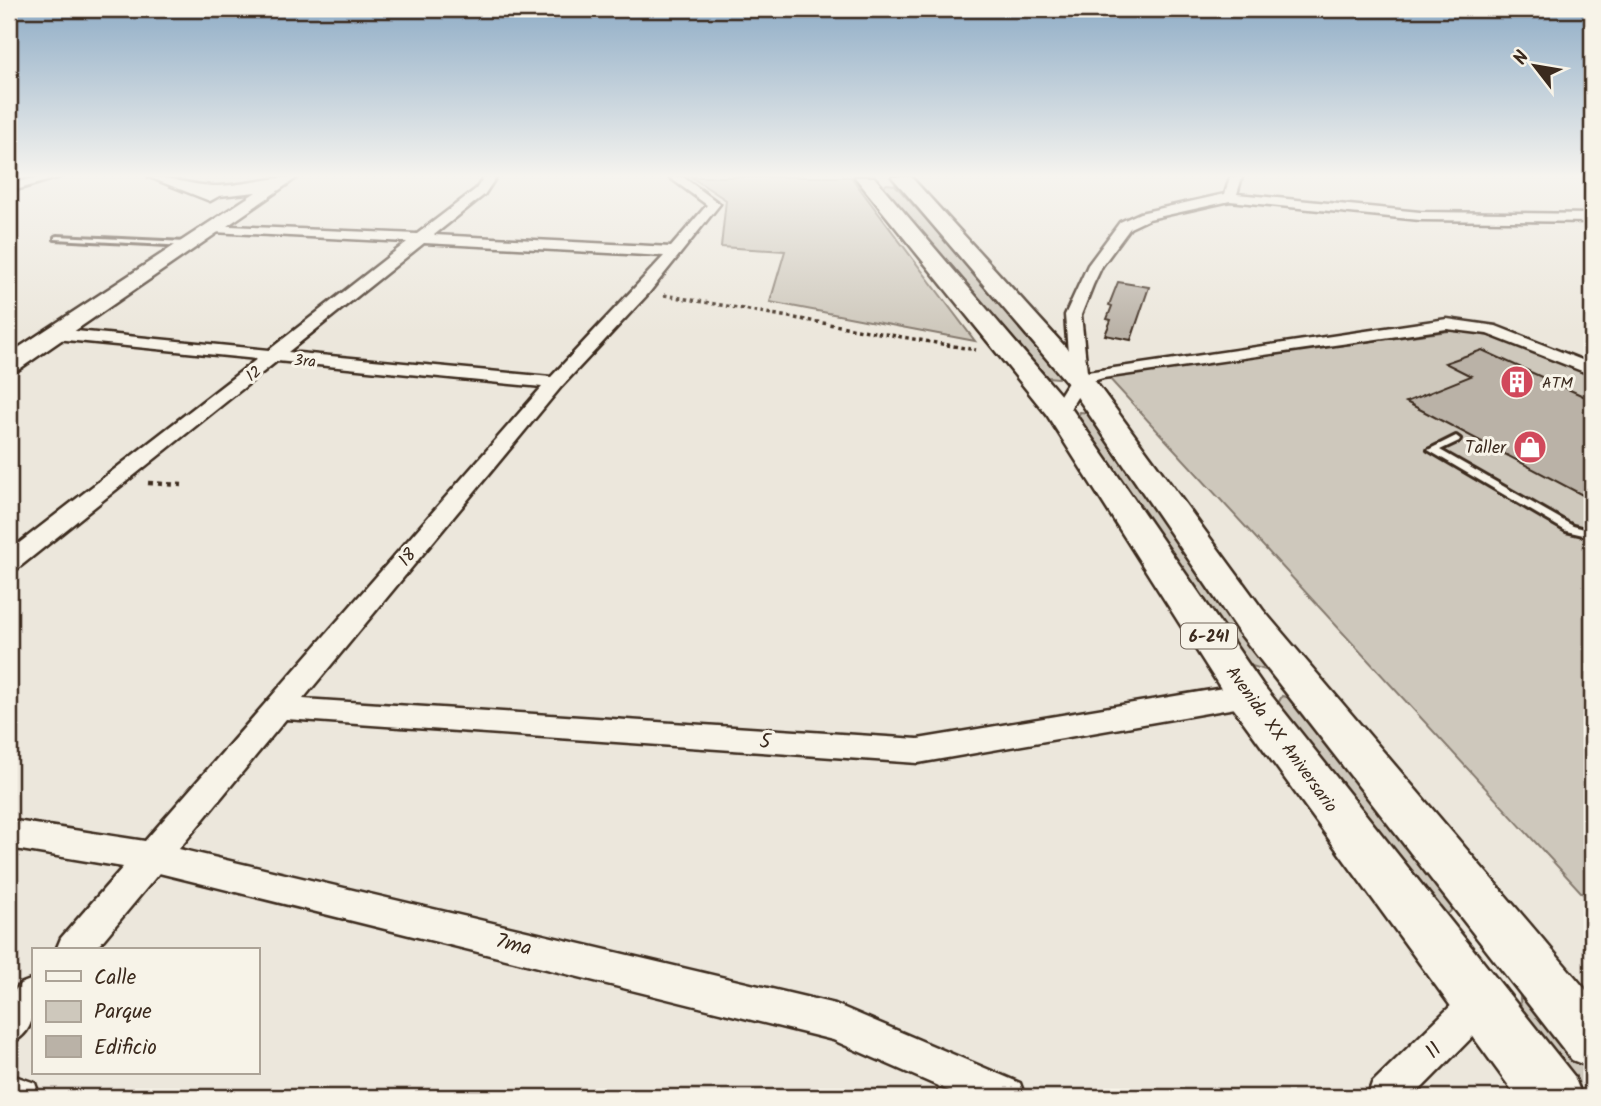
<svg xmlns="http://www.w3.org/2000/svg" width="1601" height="1106" font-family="Kalam,sans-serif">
<rect width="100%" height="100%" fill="#ece7dc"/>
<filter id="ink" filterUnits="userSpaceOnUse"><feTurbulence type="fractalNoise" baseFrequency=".0143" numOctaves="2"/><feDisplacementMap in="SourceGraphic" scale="14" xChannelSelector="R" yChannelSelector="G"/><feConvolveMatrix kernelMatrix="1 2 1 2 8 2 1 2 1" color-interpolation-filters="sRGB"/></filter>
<g filter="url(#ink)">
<g fill="#cec8bc" stroke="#84796d" stroke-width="2">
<polygon points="691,177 851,177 975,341 770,302 785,251 721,247 726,200"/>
<polygon points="887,184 895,185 1063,370 1058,378 1047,377 883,187"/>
<polygon points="1457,330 1515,341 1592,375 1592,904 1107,376"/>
<polygon points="1080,412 1091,413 1266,656 1265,670 1242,663 1077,420"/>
<polygon points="1282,696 1301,700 1461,900 1448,914 1420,892 1275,709"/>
<polygon points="1519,984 1544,1001 1592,1061 1592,1097 1588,1097 1521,1012"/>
</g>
<g fill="#bab2a7" stroke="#3b2a1e" stroke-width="2">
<polygon points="1118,282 1149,287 1131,340 1105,335 1111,320 1107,319 1112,306 1109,305"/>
<polygon points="1482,350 1592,400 1592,500 1406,402 1471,376 1445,363"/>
</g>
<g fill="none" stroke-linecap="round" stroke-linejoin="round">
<defs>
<g id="lane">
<polygon points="57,236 186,242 189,244 186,246 55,239 55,237"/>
<polygon points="1456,436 1460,439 1459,441 1440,450 1573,526 1592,531 1592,537 1566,531 1428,450"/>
</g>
<g id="street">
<polygon points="39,177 60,177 9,192 9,184"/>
<path d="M484 177H496L484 195 434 235 671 247 707 205 669 177H683L720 204 648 294 561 387 303 699 918 739 1247 684 1256 688 1260 695 1256 702 1247 706 918 763 286 719 179 849 835 1004 1020 1083 1025 1097H963L833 1040 159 873 95 950H56L61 938 123 867 9 848V820L145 841 542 387 277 361 17 569 9 571V551L257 359 56 339 48 334 56 329 269 350 407 242 213 232 206 228 208 225 417 234 476 189ZM424 243 664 256 551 377 288 352Z"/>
<polygon points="1230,177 1242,177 1237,194 1420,212 1592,214 1592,222 1420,220 1230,201 1149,219 1130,228 1102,266 1093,285 1081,315 1087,372 1447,319 1496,326 1592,364 1592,375 1487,334 1447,329 1103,378 1086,383 1066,415 1052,415 1050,411 1070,379 1065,315 1088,265 1120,222 1140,213 1225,194"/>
<polygon points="1584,177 1592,177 1592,185 1588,184"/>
<path d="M33 979C34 1007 38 1032 9 1044V998L20 984Z"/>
<polygon points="1480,985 1493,990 1498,1003 1493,1016 1413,1097 1367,1097 1372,1083 1467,990"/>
<polygon points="9,1074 35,1083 40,1097 9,1097"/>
</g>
<path id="secondary" d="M149 177C171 177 190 185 213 186 242 186 270 177 298 177L18 370 9 372V354L256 192 219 196 210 201Z"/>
<g id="primary">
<polygon points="855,177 874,177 1069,405 1262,684 1574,1076 1582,1097 1517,1097 1232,706 1047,415"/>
<polygon points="892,177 911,177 1089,373 1263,610 1592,997 1592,1068 1572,1060 1237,630 1069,385"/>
</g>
</defs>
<use href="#lane" stroke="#3b2a1e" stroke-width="6"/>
<use href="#street" stroke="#3b2a1e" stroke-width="5"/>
<use href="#secondary" stroke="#3b2a1e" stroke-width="5"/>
<use href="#primary" stroke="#3b2a1e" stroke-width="5"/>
<polyline stroke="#3b2a1e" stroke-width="3.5" stroke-dasharray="3.5 3.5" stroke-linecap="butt" points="664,295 976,350"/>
<polyline stroke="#3b2a1e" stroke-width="4.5" stroke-dasharray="5 5" stroke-linecap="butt" points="148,483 182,485"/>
<use href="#lane" fill="#f7f3e8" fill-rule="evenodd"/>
<use href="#street" fill="#f7f3e8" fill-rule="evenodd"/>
<use href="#secondary" fill="#f7f3e8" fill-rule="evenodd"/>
<use href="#primary" fill="#f7f3e8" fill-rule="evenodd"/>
</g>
</g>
<linearGradient id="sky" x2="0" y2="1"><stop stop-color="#8eacc6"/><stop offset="0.53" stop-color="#f6f4ef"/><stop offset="1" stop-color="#f6f4ef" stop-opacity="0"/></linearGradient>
<rect width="1601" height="332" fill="url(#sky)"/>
<defs>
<symbol id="building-disc" viewBox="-11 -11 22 22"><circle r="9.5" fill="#d1495b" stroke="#f7f3e8"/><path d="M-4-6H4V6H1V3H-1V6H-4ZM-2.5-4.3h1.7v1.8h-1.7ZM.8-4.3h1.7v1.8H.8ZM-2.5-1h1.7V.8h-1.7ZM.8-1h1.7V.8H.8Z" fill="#fff"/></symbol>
<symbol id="shop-disc" viewBox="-11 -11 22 22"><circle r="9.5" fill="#d1495b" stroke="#f7f3e8"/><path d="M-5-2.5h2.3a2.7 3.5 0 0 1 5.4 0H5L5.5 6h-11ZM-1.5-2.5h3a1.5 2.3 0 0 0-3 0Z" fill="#fff"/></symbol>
</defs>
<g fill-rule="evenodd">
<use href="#building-disc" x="1498" y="363" width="38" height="38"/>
<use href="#shop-disc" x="1511" y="428" width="38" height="38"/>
</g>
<g text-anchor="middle" stroke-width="6" stroke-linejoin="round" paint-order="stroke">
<g font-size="16" fill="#3b2a1e" stroke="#f7f3e8">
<text transform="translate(305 360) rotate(5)" y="6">3ra</text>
<text transform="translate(253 373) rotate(-37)" y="6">12</text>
</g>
<g font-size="16" fill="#3b2a1e" stroke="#f7f3e8" text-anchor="start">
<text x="1542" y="388">ATM</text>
</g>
<rect fill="#f7f3e8" stroke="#73665b" stroke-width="2" x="1181" y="623.5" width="56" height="25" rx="5"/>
<g font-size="16" font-weight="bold" fill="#3b2a1e">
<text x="1209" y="642">6-241</text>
</g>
<g font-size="18" fill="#3b2a1e" stroke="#f7f3e8" text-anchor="end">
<text x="1506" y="453">Taller</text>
</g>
<g font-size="18" fill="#3b2a1e" stroke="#f7f3e8">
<text transform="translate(407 557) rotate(-50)" y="6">18</text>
<text transform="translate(1282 739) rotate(54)" y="6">Avenida XX Aniversario</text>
</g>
<g font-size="21" fill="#3b2a1e" stroke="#f7f3e8">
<text transform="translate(765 741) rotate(4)" y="7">5</text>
<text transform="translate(514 944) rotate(14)" y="7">7ma</text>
<text transform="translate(1433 1050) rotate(-45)" y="7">11</text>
</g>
</g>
<rect width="1601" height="1106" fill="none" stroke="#f7f3e8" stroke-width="35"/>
<rect x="18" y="18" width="1566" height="1071" fill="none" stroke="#3b2a1e" stroke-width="2.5" filter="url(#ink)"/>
<rect x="32" y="948" width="228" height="126" fill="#f7f3e8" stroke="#aca397" stroke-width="2"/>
<rect x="46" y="971" width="35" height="10" fill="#f7f3e8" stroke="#aca397" stroke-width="2"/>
<text x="94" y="984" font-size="21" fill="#3b2a1e">Calle</text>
<rect x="46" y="1001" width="35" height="21" fill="#cec8bc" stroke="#aca397" stroke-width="2"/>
<text x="94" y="1018" font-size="21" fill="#3b2a1e">Parque</text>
<rect x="46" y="1036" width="35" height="21" fill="#bab2a7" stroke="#aca397" stroke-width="2"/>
<text x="94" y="1054" font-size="21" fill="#3b2a1e">Edificio</text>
<g transform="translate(1535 66) rotate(301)" stroke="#f7f3e8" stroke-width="5" paint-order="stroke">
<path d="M0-5L12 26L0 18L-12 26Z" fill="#3b2a1e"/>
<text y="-10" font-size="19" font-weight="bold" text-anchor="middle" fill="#3b2a1e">N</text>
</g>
</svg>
